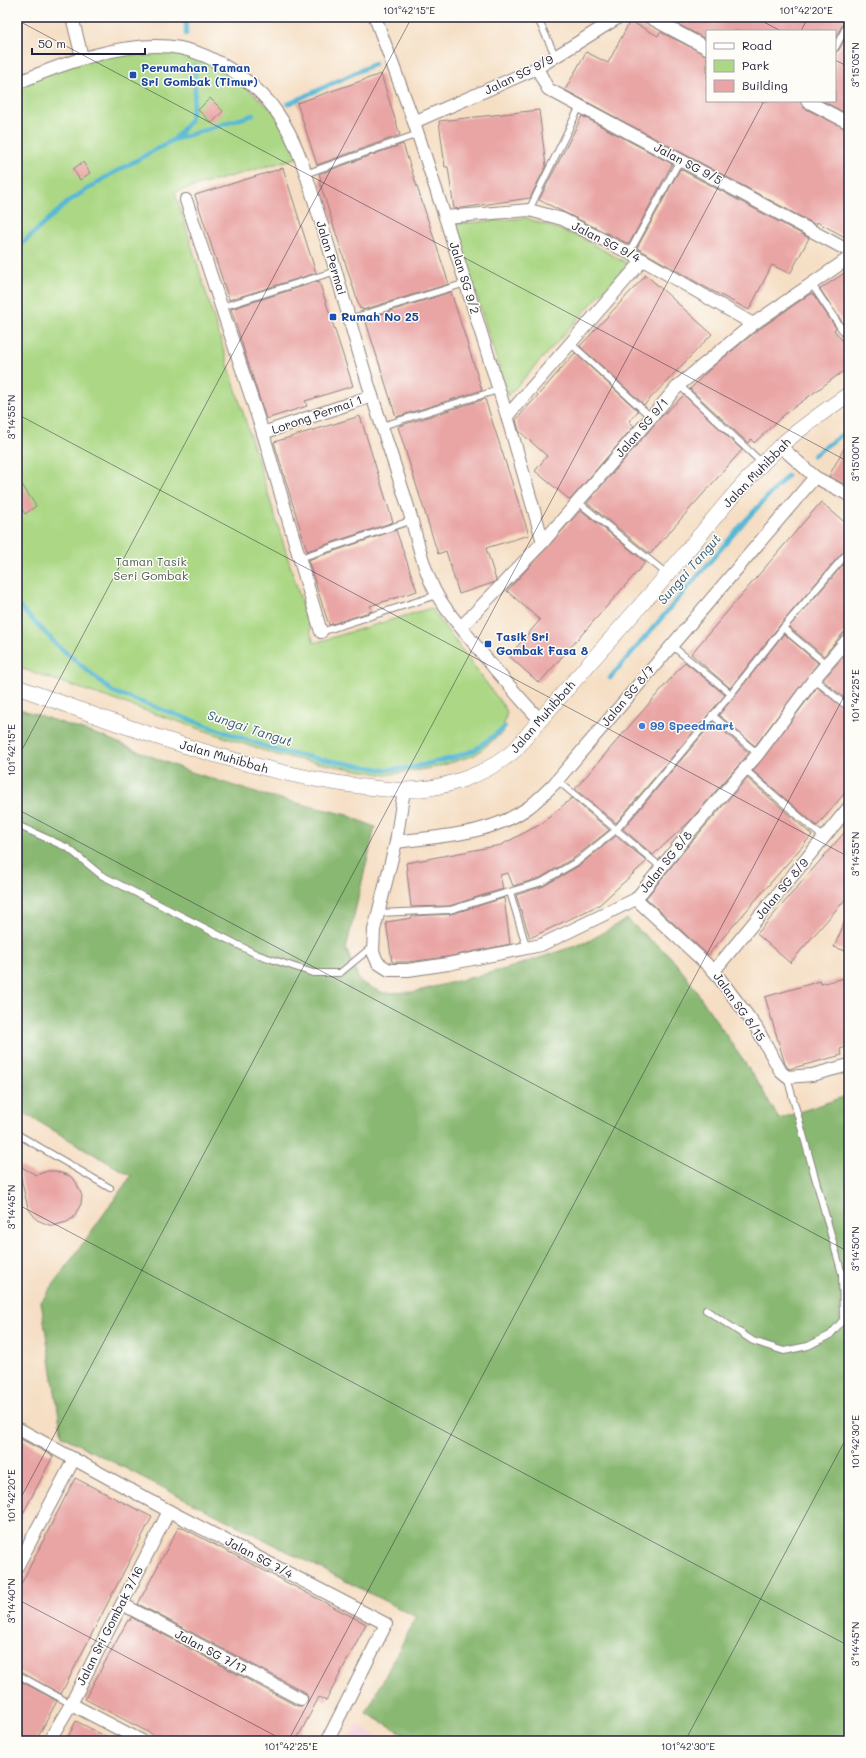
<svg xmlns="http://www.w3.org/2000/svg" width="866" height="1758" font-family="Mali,sans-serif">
<rect width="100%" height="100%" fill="#fdfcf7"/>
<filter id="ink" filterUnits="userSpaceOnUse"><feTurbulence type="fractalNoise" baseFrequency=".025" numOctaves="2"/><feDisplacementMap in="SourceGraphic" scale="8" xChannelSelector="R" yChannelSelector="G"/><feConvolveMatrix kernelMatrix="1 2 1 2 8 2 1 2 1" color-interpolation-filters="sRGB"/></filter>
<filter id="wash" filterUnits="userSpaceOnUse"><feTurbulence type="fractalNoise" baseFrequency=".012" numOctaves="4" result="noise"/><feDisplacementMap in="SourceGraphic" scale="16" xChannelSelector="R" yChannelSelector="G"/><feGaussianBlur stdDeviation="0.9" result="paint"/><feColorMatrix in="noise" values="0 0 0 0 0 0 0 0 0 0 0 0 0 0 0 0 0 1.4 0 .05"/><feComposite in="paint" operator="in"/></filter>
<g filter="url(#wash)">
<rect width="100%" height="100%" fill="#f5dec3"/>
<polygon fill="#f5cfda" points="356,1724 387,1741 347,1741"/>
<g fill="#acd885" stroke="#677d60">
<polygon points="158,47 218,64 278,115 300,157 175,192 314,643 431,608 507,711 502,733 475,755 437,767 386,775 280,756 17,667 17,84 84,60"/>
<polygon points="526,218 580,237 628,264 508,396 454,224"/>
</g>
<polygon fill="#89b872" stroke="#566d56" points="17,708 104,737 185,770 256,793 347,815 375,827 346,949 360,982 383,993 414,992 509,968 587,942 627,919 642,933 669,955 686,976 757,1081 779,1119 849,1095 849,1741 417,1741 366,1713 416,1617 62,1436 41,1302 131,1176 17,1109"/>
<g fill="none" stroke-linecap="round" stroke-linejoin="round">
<g stroke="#56b8d5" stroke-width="4.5">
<polyline points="186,17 186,34"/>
<polyline points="288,104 374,64"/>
<polyline points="174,139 190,121 195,94 195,65"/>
<polyline points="17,248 69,201 108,176 173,140 253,115"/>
<polyline points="813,456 849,429"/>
<polyline points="17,604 57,645 113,692 281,752 385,770 410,768 452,758 475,750 505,727"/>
<polyline points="610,678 744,522 787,476"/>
</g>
</g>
<g id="blocks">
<g fill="#e9a5a4">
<polygon points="668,17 849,17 849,18 845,20 835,39 835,31 707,31 707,40 667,18"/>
<polygon points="630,21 658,36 660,32 707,55 707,101 800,101 804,108 849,130 849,239 817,222 816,225 565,90 586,52 608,63"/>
<polygon points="849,31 849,115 823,101 835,101 835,52 839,50"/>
<polygon points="381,74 400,135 317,165 297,103"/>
<polygon points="210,98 223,111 212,123 198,110"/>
<polygon points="539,110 546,166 530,198 454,209 448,167 445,167 439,121"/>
<polygon points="582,116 672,164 629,244 539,200"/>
<polygon points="403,144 449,284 362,310 362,308 360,309 319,180 321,179 319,174"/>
<polygon points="83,162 90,173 80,180 73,169"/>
<polygon points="283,168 316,273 229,300 195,195"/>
<polygon points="680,169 809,238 790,274 772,265 749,310 705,287 637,248"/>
<polygon points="849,270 849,320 843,323 820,289"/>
<polygon points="646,275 712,334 644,405 580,346"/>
<polygon points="319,281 353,386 305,401 307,406 266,419 231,309"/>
<polygon points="451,292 482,390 396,417 365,319"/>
<polygon points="810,294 813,294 836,328 834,330 849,349 849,367 785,414 754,443 751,439 748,443 690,389 713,366 758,330"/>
<polygon points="575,353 638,411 629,421 634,426 570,500 535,471 547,456 519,431 516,420"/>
<polygon points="684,395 742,450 650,554 587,503 660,418"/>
<polygon points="485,399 529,535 486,548 496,580 493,583 459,594 446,551 438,554 398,427 399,426"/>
<polygon points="360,416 393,522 307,551 274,442"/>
<polygon points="849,439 849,487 829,476"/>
<polygon points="17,477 36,506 25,514 17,502"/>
<polygon points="821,502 849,526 849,547 846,548 780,625 730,688 691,654"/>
<polygon points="581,510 644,561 645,563 539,683 509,656 540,620 507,591"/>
<polygon points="396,530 417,591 370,606 372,611 329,625 308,560"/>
<polygon points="849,558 849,631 843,633 824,656 789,627"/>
<polygon points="784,634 818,663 755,746 719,715"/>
<polygon points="849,650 849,702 823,680"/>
<polygon points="685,662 725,695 616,823 575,789"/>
<polygon points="817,687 849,712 849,788 817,826 753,771"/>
<polygon points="713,722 749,753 689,822 653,855 623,829"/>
<polygon points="747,778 812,835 708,955 646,898 688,846"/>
<polygon points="572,798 609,830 575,857 540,878 513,886 508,873 500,875 503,889 449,906 411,907 406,863 501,845 541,824"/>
<polygon points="849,827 849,895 790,963 757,934"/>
<polygon points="616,836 647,861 599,905 530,938 516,895 544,886 580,865"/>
<polygon points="504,898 510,944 447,957 407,962 392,962 386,922 412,918 412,916 451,914"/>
<polygon points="849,912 849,952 834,947"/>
<polygon points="849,977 849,1046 840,1049 842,1055 789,1069 785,1064 765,997 820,981 821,984"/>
<polygon points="18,1165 36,1175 48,1171 55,1171 70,1176 76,1182 82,1196 81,1204 73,1218 67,1222 52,1226 37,1220 28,1208"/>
<polygon points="17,1437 53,1456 17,1525"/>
<polygon points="75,1478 152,1517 61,1694 17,1670 17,1592"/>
<polygon points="179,1526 366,1624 326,1701 319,1697 296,1741 165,1741 85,1699 128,1620 130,1621 131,1617 297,1706 302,1706 307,1703 308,1698 305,1692 138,1604"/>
<polygon points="17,1679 57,1701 36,1741 17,1741"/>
<polygon points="76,1721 115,1741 66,1741"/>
</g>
</g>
</g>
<g filter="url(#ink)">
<use href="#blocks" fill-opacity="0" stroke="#8c807f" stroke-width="1"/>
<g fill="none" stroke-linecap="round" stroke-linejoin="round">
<defs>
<g id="service">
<polyline points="537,17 556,57"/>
<polyline points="835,48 849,22"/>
<polyline points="305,174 418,134"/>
<polyline points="529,210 580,106"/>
<polyline points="629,253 680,160"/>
<polyline points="811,283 849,340"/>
<polyline points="222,307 336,271"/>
<polyline points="349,319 466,283"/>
<polyline points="569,342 651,417"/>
<polyline points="679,385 762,463"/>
<polyline points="382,426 498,390"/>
<polyline points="578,502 667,574"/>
<polyline points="300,558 413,520"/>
<polyline points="783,628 826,664"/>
<polyline points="321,632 437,595"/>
<polyline points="671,645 731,694"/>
<polyline points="814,679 849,708"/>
<polyline points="712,715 758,754"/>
<polyline points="744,769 824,838"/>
<polyline points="557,780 662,868"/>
<polyline points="17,825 68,848 101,875 256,954 313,973 340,973 373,946"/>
<polyline points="510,892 527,949"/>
<polyline points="378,913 450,910 542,882 578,861 616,830 731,694 783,628 849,551"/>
<polyline points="17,1134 110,1188"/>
<polyline points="706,1310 753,1341 784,1351 808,1346 830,1335 843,1320 842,1274 787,1077"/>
<polyline points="17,1674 71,1704"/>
</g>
<g id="minor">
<polyline points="72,17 82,57"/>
<polyline points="375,17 414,122 445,217 507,416 543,542"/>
<polyline points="649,17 707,48"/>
<polyline points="537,68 548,89 849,251"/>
<path d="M17 83C64 63 128 39 180 48 216 55 258 84 278 114 301 147 309 187 322 225 340 282 354 340 372 396 383 430 394 463 405 497 415 528 421 565 436 593 444 608 457 623 468 636 491 665 515 693 540 720"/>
<polyline points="807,101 849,123"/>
<polyline points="414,122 537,68 619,17"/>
<polyline points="186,200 263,433 321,632"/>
<polyline points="445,217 529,210 562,219 643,260 753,324"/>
<polyline points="507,416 643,260"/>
<polyline points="263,433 372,396"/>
<polyline points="780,446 815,477 849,495"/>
<polyline points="461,627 543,542 679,385 753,324 849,258"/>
<polyline points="404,790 396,842 374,930 373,952 378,963 389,970 408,970 448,964 541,945 636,899 689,833 758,754 814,679 849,638"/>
<path d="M396 842C441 836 491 835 529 807 538 800 546 792 554 784L815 477"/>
<polyline points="636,899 714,971 756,1027 781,1072 787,1077 812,1075 849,1065"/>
<polyline points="714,971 849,807"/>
<polyline points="17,1428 169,1511 386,1624 327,1741"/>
<polyline points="17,1567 74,1459"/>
<polyline points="122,1604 301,1699"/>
<polyline points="71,1704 142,1741"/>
<polyline points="49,1741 71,1704 169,1511"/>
</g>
<path id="tertiary" d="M17 687C52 699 87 713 122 725 185 747 248 766 314 779 342 784 376 790 404 790 443 790 486 775 515 750 564 690 617 633 668 574 704 531 738 486 779 447 801 427 825 411 849 394"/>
</defs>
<use href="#service" stroke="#8c807f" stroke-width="8"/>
<use href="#minor" stroke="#8c807f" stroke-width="14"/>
<use href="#tertiary" stroke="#8c807f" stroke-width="16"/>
<use href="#service" stroke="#fff" stroke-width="6"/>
<use href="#minor" stroke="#fff" stroke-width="12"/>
<use href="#tertiary" stroke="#fff" stroke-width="15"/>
</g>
</g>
<path fill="none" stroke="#22223b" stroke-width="1" stroke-opacity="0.45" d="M754 17 781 31M17 20 849 462M801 31 808 17M835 60 849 67M17 414 849 857M17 759 412 17M17 809 849 1252M17 1204 849 1646M17 1505 764 101M17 1599 285 1741M288 1741 849 687M685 1741 849 1433"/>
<g fill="#1a4fb4" stroke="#fdfcf7" stroke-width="1.5">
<rect x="129" y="71" width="8" height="8" rx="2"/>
<rect x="329" y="313" width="8" height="8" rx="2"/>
<rect x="484" y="640" width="8" height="8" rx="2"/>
</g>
<circle fill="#3f7fe0" stroke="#fdfcf7" stroke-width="1.5" cx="642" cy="726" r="4"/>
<g text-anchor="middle" stroke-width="3" stroke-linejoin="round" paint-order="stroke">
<g font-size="12" font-weight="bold" fill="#164399" stroke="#fdfcf7" text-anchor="start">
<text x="141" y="72">Perumahan Taman<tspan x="141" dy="14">Sri Gombak (Timur)</tspan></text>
<text x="341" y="321">Rumah No 25</text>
<text x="496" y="641">Tasik Sri<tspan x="496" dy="14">Gombak Fasa 8</tspan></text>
</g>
<g font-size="12" fill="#22223b" stroke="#fdfcf7">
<text transform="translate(519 75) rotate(-26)" y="4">Jalan SG 9/9</text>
<text transform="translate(688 164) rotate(28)" y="4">Jalan SG 9/5</text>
<text transform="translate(606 242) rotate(27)" y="4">Jalan SG 9/4</text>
<text transform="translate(331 258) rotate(73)" y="4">Jalan Permai</text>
<text transform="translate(464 278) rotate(73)" y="4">Jalan SG 9/2</text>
<text transform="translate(317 415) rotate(-19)" y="4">Lorong Permai 1</text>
<text transform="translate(642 428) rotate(-49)" y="4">Jalan SG 9/1</text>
<text transform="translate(757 473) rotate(-46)" y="4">Jalan Muhibbah</text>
<text transform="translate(628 696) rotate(-50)" y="4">Jalan SG 8/7</text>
<text transform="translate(543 717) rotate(-49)" y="4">Jalan Muhibbah</text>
<text transform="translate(224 757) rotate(16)" y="4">Jalan Muhibbah</text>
<text transform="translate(666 862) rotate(-51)" y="4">Jalan SG 8/8</text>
<text transform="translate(782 889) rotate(-50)" y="4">Jalan SG 8/9</text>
<text transform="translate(739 1007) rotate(55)" y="4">Jalan SG 8/15</text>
<text transform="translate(259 1558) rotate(28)" y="4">Jalan SG 7/4</text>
<text transform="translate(110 1626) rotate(-63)" y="4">Jalan Sri Gombak 7/16</text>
<text transform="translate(211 1652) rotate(28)" y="4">Jalan SG 7/17</text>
</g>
<g font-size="12" fill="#4b5951" stroke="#fdfcf7">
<text x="151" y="566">Taman Tasik<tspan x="151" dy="14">Seri Gombak</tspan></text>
</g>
<g font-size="12" font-weight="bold" fill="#366cbe" stroke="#fdfcf7" text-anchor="start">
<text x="650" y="730">99 Speedmart</text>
</g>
<g font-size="13" font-style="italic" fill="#375e79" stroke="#fdfcf7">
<text transform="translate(689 569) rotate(-49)" y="5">Sungai Tangut</text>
<text transform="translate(250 728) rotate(18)" y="5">Sungai Tangut</text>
</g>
</g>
<rect width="866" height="1758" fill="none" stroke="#fdfcf7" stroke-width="44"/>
<rect x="706" y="30" width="130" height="72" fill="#fdfcf7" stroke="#a5a5ac"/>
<rect x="714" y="43" width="20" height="6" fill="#ffffff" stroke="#a5a5ac"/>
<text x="742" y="50" font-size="12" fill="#22223b">Road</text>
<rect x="714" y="60" width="20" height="12" fill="#acd885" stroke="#a5a5ac"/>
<text x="742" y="70" font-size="12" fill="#22223b">Park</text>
<rect x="714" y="80" width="20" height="12" fill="#e9a5a4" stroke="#a5a5ac"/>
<text x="742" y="90" font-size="12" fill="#22223b">Building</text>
<path d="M32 48v6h113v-6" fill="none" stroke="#22223b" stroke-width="2"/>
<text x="38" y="48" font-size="12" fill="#22223b" stroke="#fdfcf7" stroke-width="3" paint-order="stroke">50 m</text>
<rect x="22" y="22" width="822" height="1714" fill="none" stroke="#22223b" stroke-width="1.5"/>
<g font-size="10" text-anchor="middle" fill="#22223b">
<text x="409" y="14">101°42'15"E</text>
<text x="806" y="14">101°42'20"E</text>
<text transform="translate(855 65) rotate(-90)" y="4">3°15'05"N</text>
<text transform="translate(11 417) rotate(-90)" y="4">3°14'55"N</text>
<text transform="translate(855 459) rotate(-90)" y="4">3°15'00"N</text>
<text transform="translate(855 696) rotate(-90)" y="4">101°42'25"E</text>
<text transform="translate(11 750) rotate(-90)" y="4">101°42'15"E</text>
<text transform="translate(855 854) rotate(-90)" y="4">3°14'55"N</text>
<text transform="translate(11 1207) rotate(-90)" y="4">3°14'45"N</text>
<text transform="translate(855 1249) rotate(-90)" y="4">3°14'50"N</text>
<text transform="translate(855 1442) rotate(-90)" y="4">101°42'30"E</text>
<text transform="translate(11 1496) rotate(-90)" y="4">101°42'20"E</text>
<text transform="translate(11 1601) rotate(-90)" y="4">3°14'40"N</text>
<text transform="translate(855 1644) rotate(-90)" y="4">3°14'45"N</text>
<text x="291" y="1750">101°42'25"E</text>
<text x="688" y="1750">101°42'30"E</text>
</g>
</svg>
